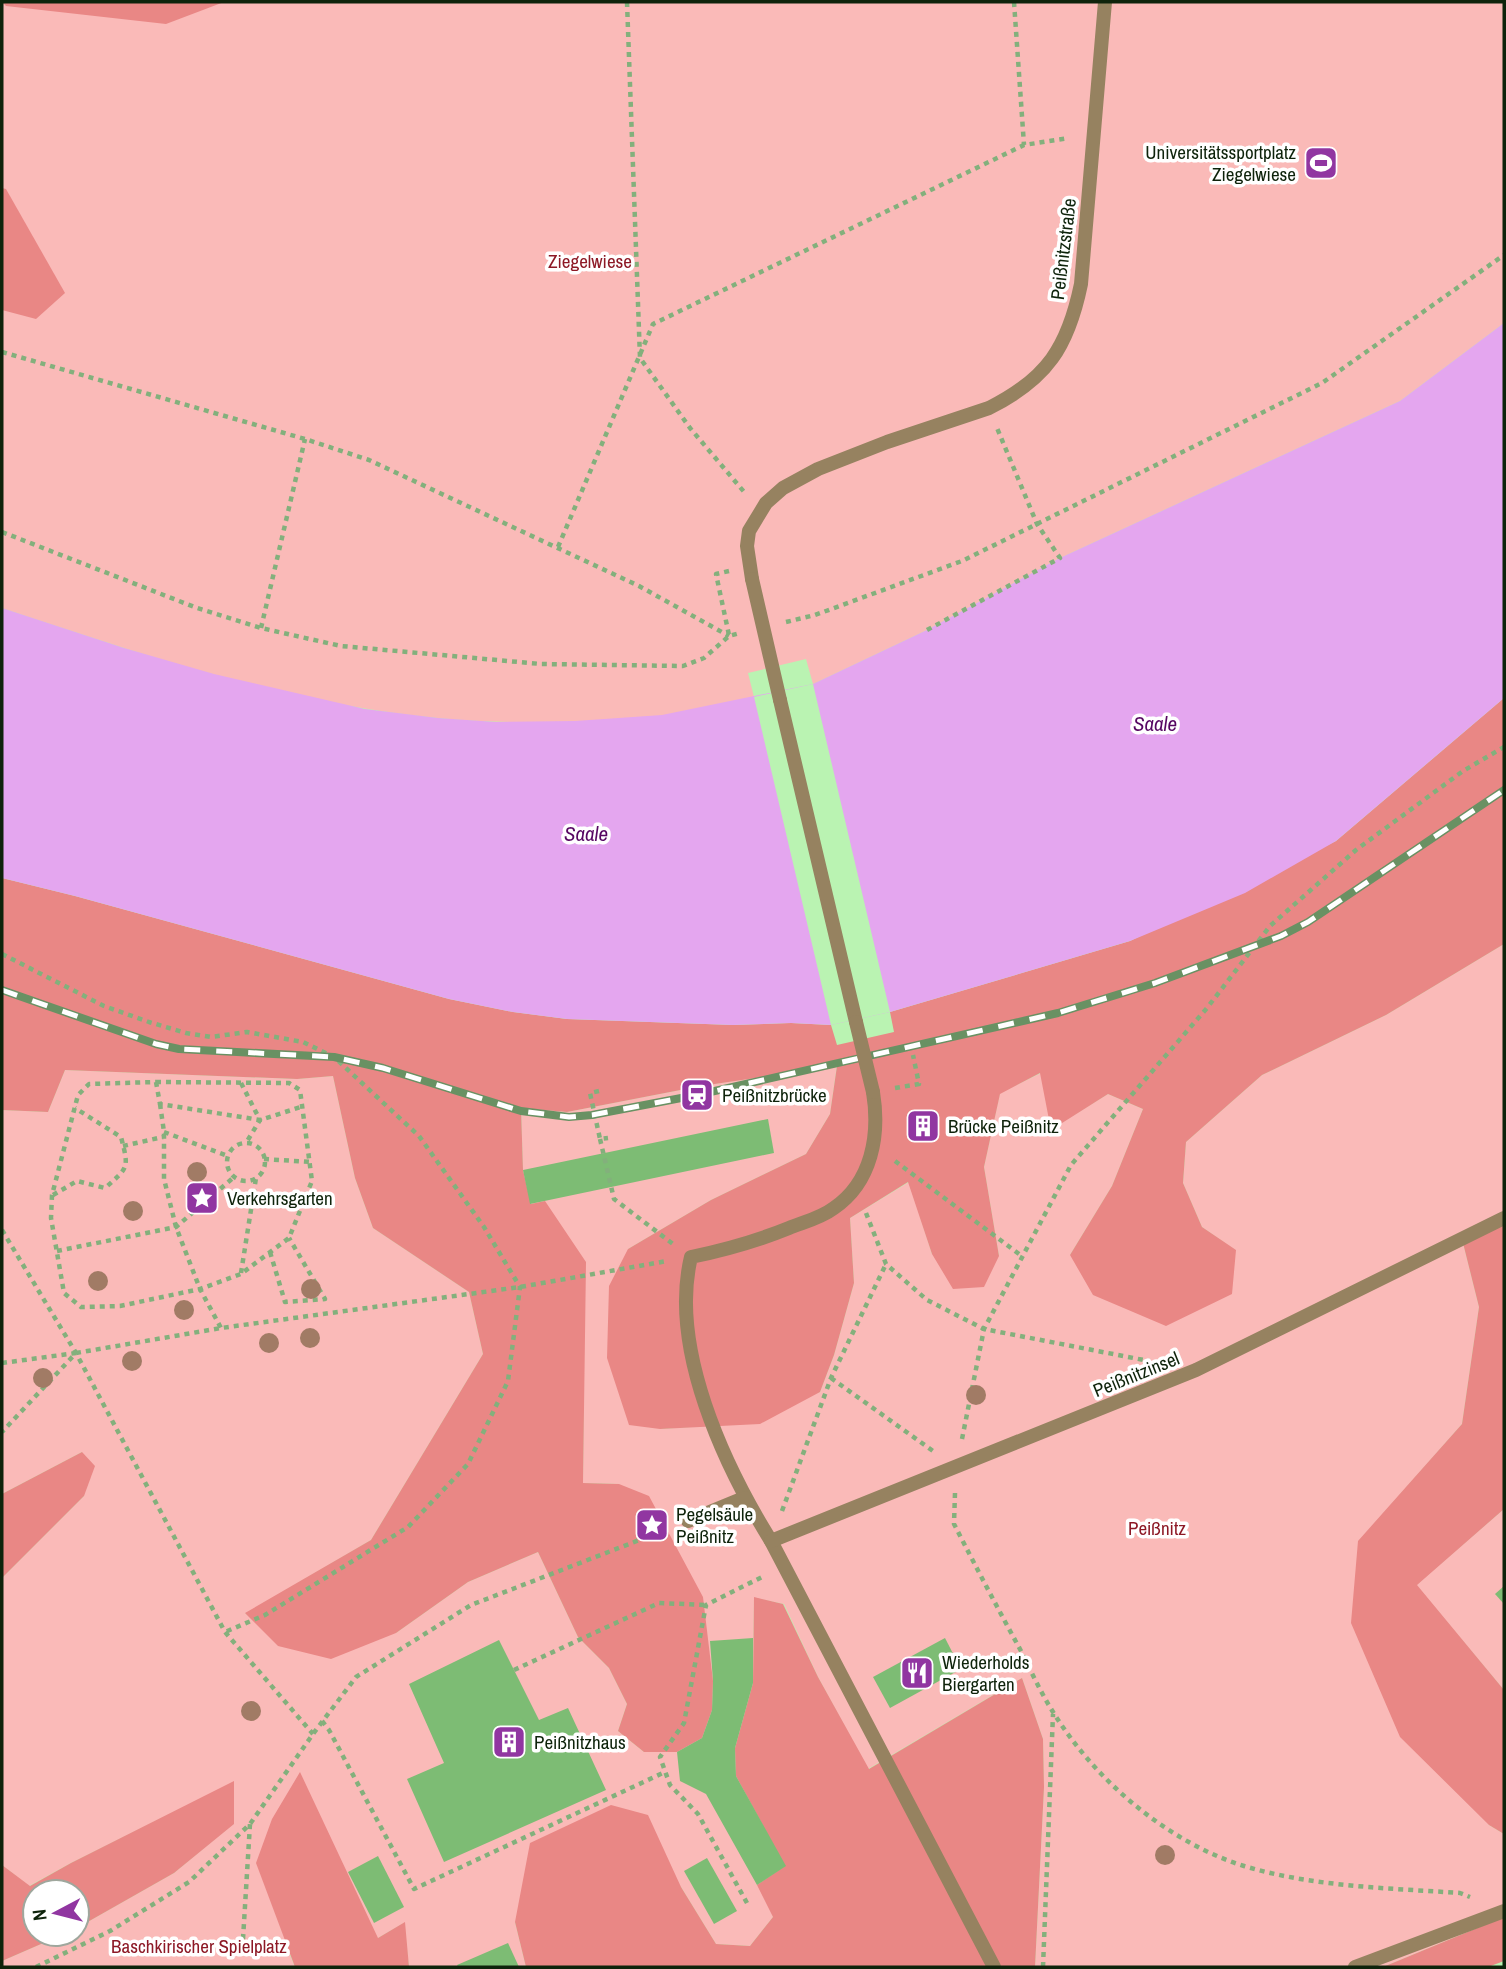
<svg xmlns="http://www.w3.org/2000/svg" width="1506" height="1969" font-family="'Archivo Narrow',sans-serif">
<rect width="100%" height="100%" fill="#baf3b2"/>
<g fill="#fabab8">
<path d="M2 2H1504V323L1400 401 1060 558 927 630 813 684 806 659 748 673 754 697C723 703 691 712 660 716 587 723 511 725 438 718 288 704 144 655 2 608Z"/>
<polygon points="1504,944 1504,1218 1462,1239 1479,1307 1462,1424 1359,1541 1489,1825 1504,1834 1504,1917 1383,1967 1035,1967 1044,1787 1043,1739 1022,1678 868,1769 818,1677 784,1604 754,1598 753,1683 735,1748 773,1917 750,1946 716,1944 681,1887 515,1922 526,1967 409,1967 404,1923 378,1938 290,1955 295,1967 2,1967 2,1961 64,1934 77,1934 77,1928 174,1873 233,1824 234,1782 71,1863 29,1886 2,1865 2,1578 84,1496 82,1452 2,1494 2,1110 48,1112 65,1070 297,1079 333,1076 355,1178 373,1228 469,1292 483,1354 371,1540 245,1614 396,1633 468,1582 538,1552 578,1637 609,1668 627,1704 618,1731 644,1752 619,1484 583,1483 584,1363 530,1204 523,1170 521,1107 567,1112 701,1086 837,1065 830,1114 806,1154 711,1200 628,1249 660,1429 690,1427 820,1392 834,1355 854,1283 850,1218 909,1182 932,1254 999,1256 984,1167 1000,1093 1041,1073 1051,1129 1108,1094 1143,1109 1112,1186 1070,1255 1235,1250 1202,1227 1183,1183 1186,1142 1262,1075 1386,1015"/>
<polygon points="1504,1509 1504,1690 1416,1585"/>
</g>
<g fill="#e98785">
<polygon points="2,2 224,2 166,24 6,6"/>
<polygon points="2,188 6,189 65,293 36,319 2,310"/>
<polygon points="1504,698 1504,944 1386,1015 1262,1075 1186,1142 1183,1183 1202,1227 1236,1250 1232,1294 1166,1326 1093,1295 1070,1255 1112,1186 1143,1109 1108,1094 1051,1130 1040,1073 1000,1094 984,1167 999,1256 984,1287 953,1289 932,1254 908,1182 850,1218 854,1283 834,1355 820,1392 760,1424 660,1429 629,1425 607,1358 609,1286 628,1249 711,1200 806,1154 830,1114 837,1066 701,1086 567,1112 521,1108 523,1170 531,1204 545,1201 586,1262 583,1483 619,1484 649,1496 703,1597 713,1681 712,1710 702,1738 677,1752 644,1752 618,1731 627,1704 609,1668 578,1637 538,1552 468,1582 396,1633 331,1659 278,1646 245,1613 371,1540 483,1354 469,1292 373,1228 355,1178 333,1076 297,1079 65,1070 48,1112 2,1110 2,878 75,896 449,999 513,1012 567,1019 733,1025 791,1023 831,1025 837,1045 894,1032 890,1012 1130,941 1336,841"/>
<polygon points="1504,1218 1504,1509 1417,1585 1504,1690 1504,1834 1489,1825 1400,1737 1351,1623 1358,1541 1462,1424 1479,1307 1462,1239"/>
<polygon points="82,1452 95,1466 84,1496 2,1578 2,1494"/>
<polygon points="754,1597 783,1604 818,1677 869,1769 1022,1678 1043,1739 1044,1787 1035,1967 526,1967 515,1922 530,1843 611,1805 648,1815 681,1887 716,1944 750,1946 773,1917 757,1885 785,1866 736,1776 735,1748 753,1683"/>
<polygon points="300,1772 378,1938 405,1922 409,1967 295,1967 256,1863 272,1819"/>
<polygon points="234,1781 234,1824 174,1873 77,1928 77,1892 35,1892 35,1934 64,1934 2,1961 2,1865 30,1886 71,1863"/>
<polygon points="1504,1917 1504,1961 1488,1967 1383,1967"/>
</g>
<polygon fill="#e4a6ef" points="1504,323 1504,698 1336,841 1245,893 1130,941 890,1012 831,1025 791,1023 733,1025 567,1019 513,1012 449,999 75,896 2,878 2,608 124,648 214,674 365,709 438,718 496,722 575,721 662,715 813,684 927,630 1060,558 1400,401"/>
<polygon fill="#baf3b2" points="813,684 890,1012 831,1025 754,697"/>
<g fill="#7dbc74">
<polygon points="932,1110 938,1135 914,1141 907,1116"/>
<polygon points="768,1119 774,1153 530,1204 523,1170"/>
<polygon points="1504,1586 1504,1604 1495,1594"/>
<polygon points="753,1638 753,1683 735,1748 736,1776 786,1866 757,1885 706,1794 680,1781 677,1752 702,1738 712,1710 713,1681 710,1641"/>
<polygon points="945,1638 961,1669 890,1708 873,1677"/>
<polygon points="499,1640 539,1720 568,1708 606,1790 444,1862 407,1779 444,1763 409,1684"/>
<polygon points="378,1856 404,1907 374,1923 348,1872"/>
<polygon points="707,1858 737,1911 714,1924 684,1871"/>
<polygon points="508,1943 519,1967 458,1967 457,1965"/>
</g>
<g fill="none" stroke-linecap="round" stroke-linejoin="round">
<g stroke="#83b07c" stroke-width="4.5" stroke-dasharray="5 5" stroke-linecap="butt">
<polyline points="627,2 640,358 690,428 745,493"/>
<polyline points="1014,2 1024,145"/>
<polyline points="2,352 305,439 369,460 639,586 729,636"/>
<polyline points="2,532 197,608 261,628 341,646 541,664 683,666 704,658 729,636 740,633"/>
<polyline points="558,547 653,324 1024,145 1069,138"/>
<polyline points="729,571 716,574 729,635"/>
<polyline points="786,622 815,615 962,561 1322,383 1504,255"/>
<polyline points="261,628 305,439"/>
<polyline points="927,630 1060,558 1037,524 997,428"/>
<polyline points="2,954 104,1006 149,1022 186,1033 211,1037 247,1032 303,1042 334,1057 419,1136 484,1227 520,1287 508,1381 468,1464 408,1527 265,1615 225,1632"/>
<polygon points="156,1082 289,1083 300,1090 312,1181 289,1238 241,1274 200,1289 120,1306 81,1307 64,1293 51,1218 52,1195 78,1095 89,1084"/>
<polyline points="156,1082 160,1104 260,1120 304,1106"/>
<polyline points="241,1083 260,1120 246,1143"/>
<polyline points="895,1088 919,1084 913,1055"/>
<polyline points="599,1091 590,1093 600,1139 608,1138"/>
<polyline points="160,1104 164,1132 164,1179 176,1227 200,1289 221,1328"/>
<polyline points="164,1132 228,1156"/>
<polyline points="600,1139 614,1199 673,1244"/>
<circle cx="246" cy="1162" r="19"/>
<polyline points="123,1146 163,1137"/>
<polyline points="264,1159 311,1162"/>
<polyline points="895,1161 1023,1257"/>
<path d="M53 1195 77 1181 105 1188C129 1167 129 1168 121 1137L75 1108"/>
<polyline points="866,1213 886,1264 927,1300 984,1329 1149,1361"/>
<polyline points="2,1230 76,1353 225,1632 313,1734"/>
<polyline points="57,1251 176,1227 234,1177"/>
<polyline points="270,1252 285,1302 325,1299 289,1238"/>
<polyline points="241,1273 256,1178"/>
<polyline points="76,1353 221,1328 520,1287 667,1261"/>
<polyline points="2,1363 76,1353 2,1432"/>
<polyline points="831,1378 933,1451"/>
<polyline points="962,1439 984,1329 1071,1165 1207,1008 1270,926 1356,850 1463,771 1504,747"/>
<path d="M955 1493 954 1524C976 1567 998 1609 1021 1651 1031 1671 1041 1693 1053 1712 1095 1780 1167 1842 1244 1866 1314 1887 1388 1888 1460 1893L1470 1897"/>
<polyline points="782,1511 831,1378 886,1264"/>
<polyline points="514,1670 659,1603 706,1605"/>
<polyline points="322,1721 329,1730 414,1889 665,1772"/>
<polyline points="747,1903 698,1814 670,1785 660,1757 684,1723 706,1605 764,1576"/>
<polyline points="243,1939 250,1824"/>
<polyline points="36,1967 110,1931 189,1882 250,1824 313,1734 356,1677 471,1605 668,1529"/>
<polyline points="1043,1967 1053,1714"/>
</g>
<g stroke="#968260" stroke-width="14">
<path d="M752 579 747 546 749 531 766 503 783 488 818 469 887 442 989 408C1047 379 1068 347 1081 284L1105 2"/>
<polyline points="780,700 856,1022"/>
<path d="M873 1092C880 1135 872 1182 834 1208 821 1218 804 1222 789 1228 757 1241 725 1250 691 1257 669 1348 724 1465 771 1541L994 1967"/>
<polyline points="688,1521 744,1498"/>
<polyline points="771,1541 1196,1370 1504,1218"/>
<polyline points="1355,1967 1504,1911"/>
</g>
<defs>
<polyline id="rail" points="2,990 156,1044 179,1049 334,1057 383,1068 521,1111 569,1117 592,1115 697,1095 1058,1013 1155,983 1281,936 1308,922 1504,790"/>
</defs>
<use href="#rail" stroke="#699163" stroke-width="8"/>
<use href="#rail" stroke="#fff" stroke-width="5" stroke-dasharray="16" stroke-linecap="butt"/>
<g stroke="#968260" stroke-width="14">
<polyline points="752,579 780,700"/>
<polyline points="856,1022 873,1092"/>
</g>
</g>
<g fill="#a17b65">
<circle cx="197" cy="1172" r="10"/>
<circle cx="133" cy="1211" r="10"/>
<circle cx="98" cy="1281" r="10"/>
<circle cx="311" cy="1289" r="10"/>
<circle cx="184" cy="1310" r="10"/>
<circle cx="310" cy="1338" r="10"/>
<circle cx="269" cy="1343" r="10"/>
<circle cx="132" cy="1361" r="10"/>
<circle cx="43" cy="1378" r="10"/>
<circle cx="976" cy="1395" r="10"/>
<circle cx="251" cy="1711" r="10"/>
<circle cx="1165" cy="1855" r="10"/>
</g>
<defs>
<symbol id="stadium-square" viewBox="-11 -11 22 22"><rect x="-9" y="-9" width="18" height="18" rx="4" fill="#9136a1" stroke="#fff"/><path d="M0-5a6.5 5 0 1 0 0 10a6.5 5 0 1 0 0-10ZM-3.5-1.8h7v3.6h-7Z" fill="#fff"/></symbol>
<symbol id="station-square" viewBox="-11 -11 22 22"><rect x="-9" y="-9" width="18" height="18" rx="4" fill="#9136a1" stroke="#fff"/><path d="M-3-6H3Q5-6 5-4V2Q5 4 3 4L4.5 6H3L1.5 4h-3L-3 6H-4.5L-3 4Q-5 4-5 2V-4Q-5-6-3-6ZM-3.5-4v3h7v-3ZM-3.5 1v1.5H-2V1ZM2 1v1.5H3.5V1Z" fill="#fff"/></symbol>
<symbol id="building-square" viewBox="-11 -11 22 22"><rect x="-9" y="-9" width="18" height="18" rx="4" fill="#9136a1" stroke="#fff"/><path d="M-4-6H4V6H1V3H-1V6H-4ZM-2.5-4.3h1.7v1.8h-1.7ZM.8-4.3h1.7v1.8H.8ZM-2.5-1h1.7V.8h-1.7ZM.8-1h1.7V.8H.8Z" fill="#fff"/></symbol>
<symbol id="sight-square" viewBox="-11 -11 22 22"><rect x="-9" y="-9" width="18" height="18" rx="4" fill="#9136a1" stroke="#fff"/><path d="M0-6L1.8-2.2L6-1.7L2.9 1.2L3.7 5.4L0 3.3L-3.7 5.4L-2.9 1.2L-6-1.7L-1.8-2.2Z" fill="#fff"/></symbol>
<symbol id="restaurant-square" viewBox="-11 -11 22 22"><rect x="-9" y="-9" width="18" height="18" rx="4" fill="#9136a1" stroke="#fff"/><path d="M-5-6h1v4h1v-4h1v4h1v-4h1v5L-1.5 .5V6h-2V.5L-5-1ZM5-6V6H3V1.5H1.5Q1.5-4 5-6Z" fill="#fff"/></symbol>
</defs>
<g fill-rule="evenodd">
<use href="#stadium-square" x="1302" y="144" width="38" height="38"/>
<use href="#station-square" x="678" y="1076" width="38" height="38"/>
<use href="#building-square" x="904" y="1107" width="38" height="38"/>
<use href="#sight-square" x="183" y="1179" width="38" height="38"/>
<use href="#sight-square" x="633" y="1506" width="38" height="38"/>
<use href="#restaurant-square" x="898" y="1654" width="38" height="38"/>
<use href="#building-square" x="490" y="1723" width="38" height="38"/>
</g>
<g text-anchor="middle" stroke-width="7" stroke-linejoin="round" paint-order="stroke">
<g font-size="19" fill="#0e230b" stroke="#fff" text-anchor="start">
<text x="1296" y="159" text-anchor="end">Universitätssportplatz<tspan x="1296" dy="22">Ziegelwiese</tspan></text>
<text x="722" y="1102">Peißnitzbrücke</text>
<text x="948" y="1133">Brücke Peißnitz</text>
<text x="227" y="1205">Verkehrsgarten</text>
<text x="676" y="1521">Pegelsäule<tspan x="676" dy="22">Peißnitz</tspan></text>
<text x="942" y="1669">Wiederholds<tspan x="942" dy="22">Biergarten</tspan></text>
<text x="534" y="1749">Peißnitzhaus</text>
</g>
<g font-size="19" fill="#0e230b" stroke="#fff">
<text transform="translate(1063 249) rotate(-83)" y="7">Peißnitzstraße</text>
<text transform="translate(1136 1374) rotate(-22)" y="7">Peißnitzinsel</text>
</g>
<g font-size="19" fill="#8d1926" stroke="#fff">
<text x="590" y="268">Ziegelwiese</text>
<text x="1157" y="1535">Peißnitz</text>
<text x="199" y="1953">Baschkirischer Spielplatz</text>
</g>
<g font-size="21" font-style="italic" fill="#560662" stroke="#fff">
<text x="1155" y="731">Saale</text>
<text x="586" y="841">Saale</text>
</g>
</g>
<rect width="1506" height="1969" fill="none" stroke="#0e230b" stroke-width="7"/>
<g transform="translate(56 1913) rotate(263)"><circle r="33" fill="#ffffff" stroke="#9fa79d" stroke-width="2"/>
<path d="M0-5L12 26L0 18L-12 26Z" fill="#9136a1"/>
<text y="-10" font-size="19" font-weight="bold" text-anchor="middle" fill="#0e230b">N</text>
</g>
</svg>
